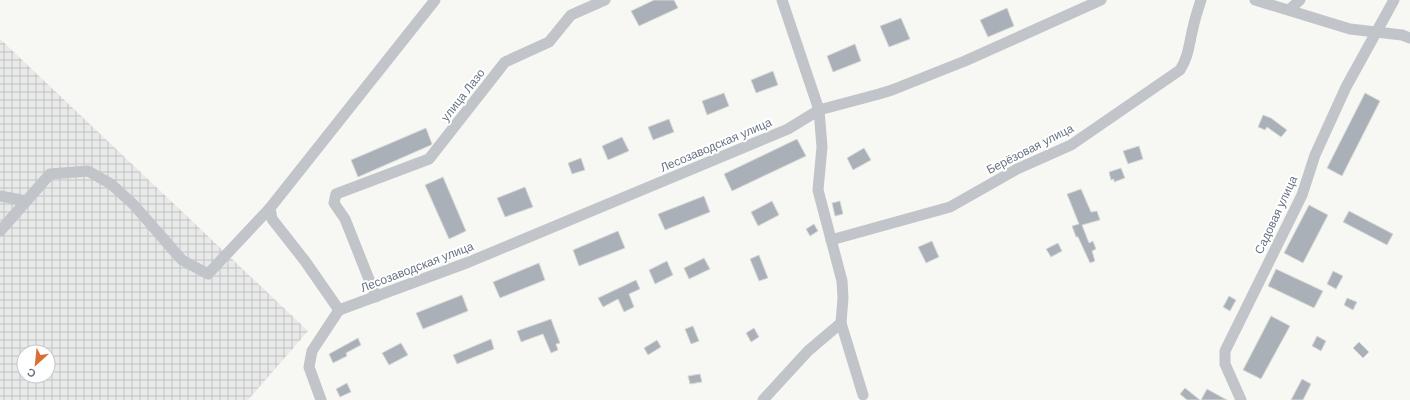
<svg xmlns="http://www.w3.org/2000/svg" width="1410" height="400" font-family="'DM Sans',sans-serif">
<defs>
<pattern id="industrial-grid" width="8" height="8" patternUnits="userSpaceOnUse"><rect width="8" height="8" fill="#e8e9e8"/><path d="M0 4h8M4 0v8" fill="none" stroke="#c0c1c2"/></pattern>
</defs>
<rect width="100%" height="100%" fill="#f7f7f4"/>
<path fill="url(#industrial-grid)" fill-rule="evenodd" d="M0 39 308 331 248 400H0ZM24 352H48V376H24Z"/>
<g fill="#aab0b7" stroke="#d9d9d7">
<polygon points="654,0 674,0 678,8 639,26 631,11"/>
<polygon points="1007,8 1014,26 988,37 980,20"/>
<polygon points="901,18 910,39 889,47 880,26"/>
<polygon points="855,44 861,61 833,72 827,56"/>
<polygon points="773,71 778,85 756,93 751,80"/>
<polygon points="724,93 729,106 707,115 702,101"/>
<polygon points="1365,93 1380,101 1342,176 1327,168"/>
<polygon points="1263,115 1271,118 1287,130 1281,137 1267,127 1265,130 1258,127"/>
<polygon points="669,119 674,132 653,140 648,127"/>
<polygon points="426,128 432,144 431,145 358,177 351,160"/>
<polygon points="622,137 629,151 608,160 602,146"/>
<polygon points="797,139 806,156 732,191 724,174"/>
<polygon points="1139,146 1143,159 1128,164 1123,151"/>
<polygon points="864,148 871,160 853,170 847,158"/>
<polygon points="581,158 585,170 572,174 568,163"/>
<polygon points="1121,168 1125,178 1114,182 1114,179 1111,180 1109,172"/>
<polygon points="443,177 466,231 449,239 425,185"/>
<polygon points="525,187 533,207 505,217 497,198"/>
<polygon points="1081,189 1091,212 1097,211 1100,220 1082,225 1089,243 1093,241 1096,249 1092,251 1095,261 1090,263 1078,237 1076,237 1072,226 1079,224 1067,194"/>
<polygon points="704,196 710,212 665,230 658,214"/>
<polygon points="772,201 779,215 758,226 751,212"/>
<polygon points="840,201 843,214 835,216 832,203"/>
<polygon points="1309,205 1328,215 1303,263 1284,253"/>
<polygon points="1349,211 1393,234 1387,245 1343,222"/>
<polygon points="814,224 818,231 810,236 806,229"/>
<polygon points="618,231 625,248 579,266 573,250"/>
<polygon points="932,241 939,257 926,263 918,247"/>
<polygon points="1058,243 1062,251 1051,257 1046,249"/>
<polygon points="759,255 768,278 759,281 750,259"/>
<polygon points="704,258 710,269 689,279 684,268"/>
<polygon points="667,261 673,275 655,284 649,270"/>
<polygon points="539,263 545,280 500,298 493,282"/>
<polygon points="1276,269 1323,291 1314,308 1268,286"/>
<polygon points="1333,271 1343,276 1336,289 1327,284"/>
<polygon points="636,280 640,289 629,294 634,307 624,312 618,299 603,307 598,298"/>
<polygon points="462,295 468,311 423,329 416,313"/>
<polygon points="1229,296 1236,300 1230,311 1223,307"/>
<polygon points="1347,298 1357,302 1353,310 1344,305"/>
<polygon points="1271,316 1290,326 1261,379 1243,370"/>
<polygon points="551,319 560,343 556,344 558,350 551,353 543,334 521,342 517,331"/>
<polygon points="693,326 699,341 691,344 685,329"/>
<polygon points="754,328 759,337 751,342 746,333"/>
<polygon points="1317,336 1326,341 1321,351 1312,346"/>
<polygon points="358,338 361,345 346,353 347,356 333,363 329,354"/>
<polygon points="491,339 494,349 457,364 453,355"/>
<polygon points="657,340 661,347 648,355 644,348"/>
<polygon points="1359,342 1369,352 1363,358 1353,348"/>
<polygon points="401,343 408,355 389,365 382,353"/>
<polygon points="700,374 702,382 690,384 688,376"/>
<polygon points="1302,379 1311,384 1303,400 1291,400"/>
<polygon points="347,383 351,392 340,397 336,389"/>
<polygon points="1185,388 1200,400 1187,400 1180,394"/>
<polygon points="1207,389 1227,400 1201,400"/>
</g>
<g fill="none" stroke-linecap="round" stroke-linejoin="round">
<g stroke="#c1c4c8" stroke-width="11">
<polyline points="782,0 819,110 822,147 818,190 842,281 843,298 841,323 863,395"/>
<polyline points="1255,0 1350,29 1402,35 1410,38"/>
<polyline points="1289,10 1300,0"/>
<polyline points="0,196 26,201"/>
<polyline points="0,231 50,174 88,171 111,184 133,204 182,260 208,274 270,208"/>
<path d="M831 240 950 207 1017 169 1071 145 1180 70C1189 56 1189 43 1193 28 1195 18 1198 9 1201 0"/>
<polyline points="376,297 345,219 334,203 336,194 429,159 505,62 549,42 571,15 605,0"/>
<polyline points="339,310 469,262 788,129 819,110 879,94 892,90 965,61 1101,0"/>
<polyline points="339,310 305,261 272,219 270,208 435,0"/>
<polyline points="321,400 309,367 312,351 339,310"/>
<polyline points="763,400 808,351 841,323"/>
<polyline points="1241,400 1225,364 1225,351 1302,195 1315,155 1346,87 1394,0"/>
</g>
</g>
<g text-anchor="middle" stroke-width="4" stroke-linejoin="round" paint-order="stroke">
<g font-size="12" fill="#687484" stroke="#fff">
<text transform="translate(463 95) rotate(-52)" y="4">улица Лазо</text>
<text transform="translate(716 145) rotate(-23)" y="4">Лесозаводская улица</text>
<text transform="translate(1030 149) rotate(-27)" y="4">Берёзовая улица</text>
<text transform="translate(1276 215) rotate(-65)" y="4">Садовая улица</text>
<text transform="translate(417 267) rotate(-21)" y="4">Лесозаводская улица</text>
</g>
</g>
<g transform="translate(36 364) rotate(207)"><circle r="19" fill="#ffffff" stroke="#c3c7ce"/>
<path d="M0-3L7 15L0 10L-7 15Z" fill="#d96f33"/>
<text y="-6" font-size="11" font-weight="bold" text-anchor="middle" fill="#687484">С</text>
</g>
</svg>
